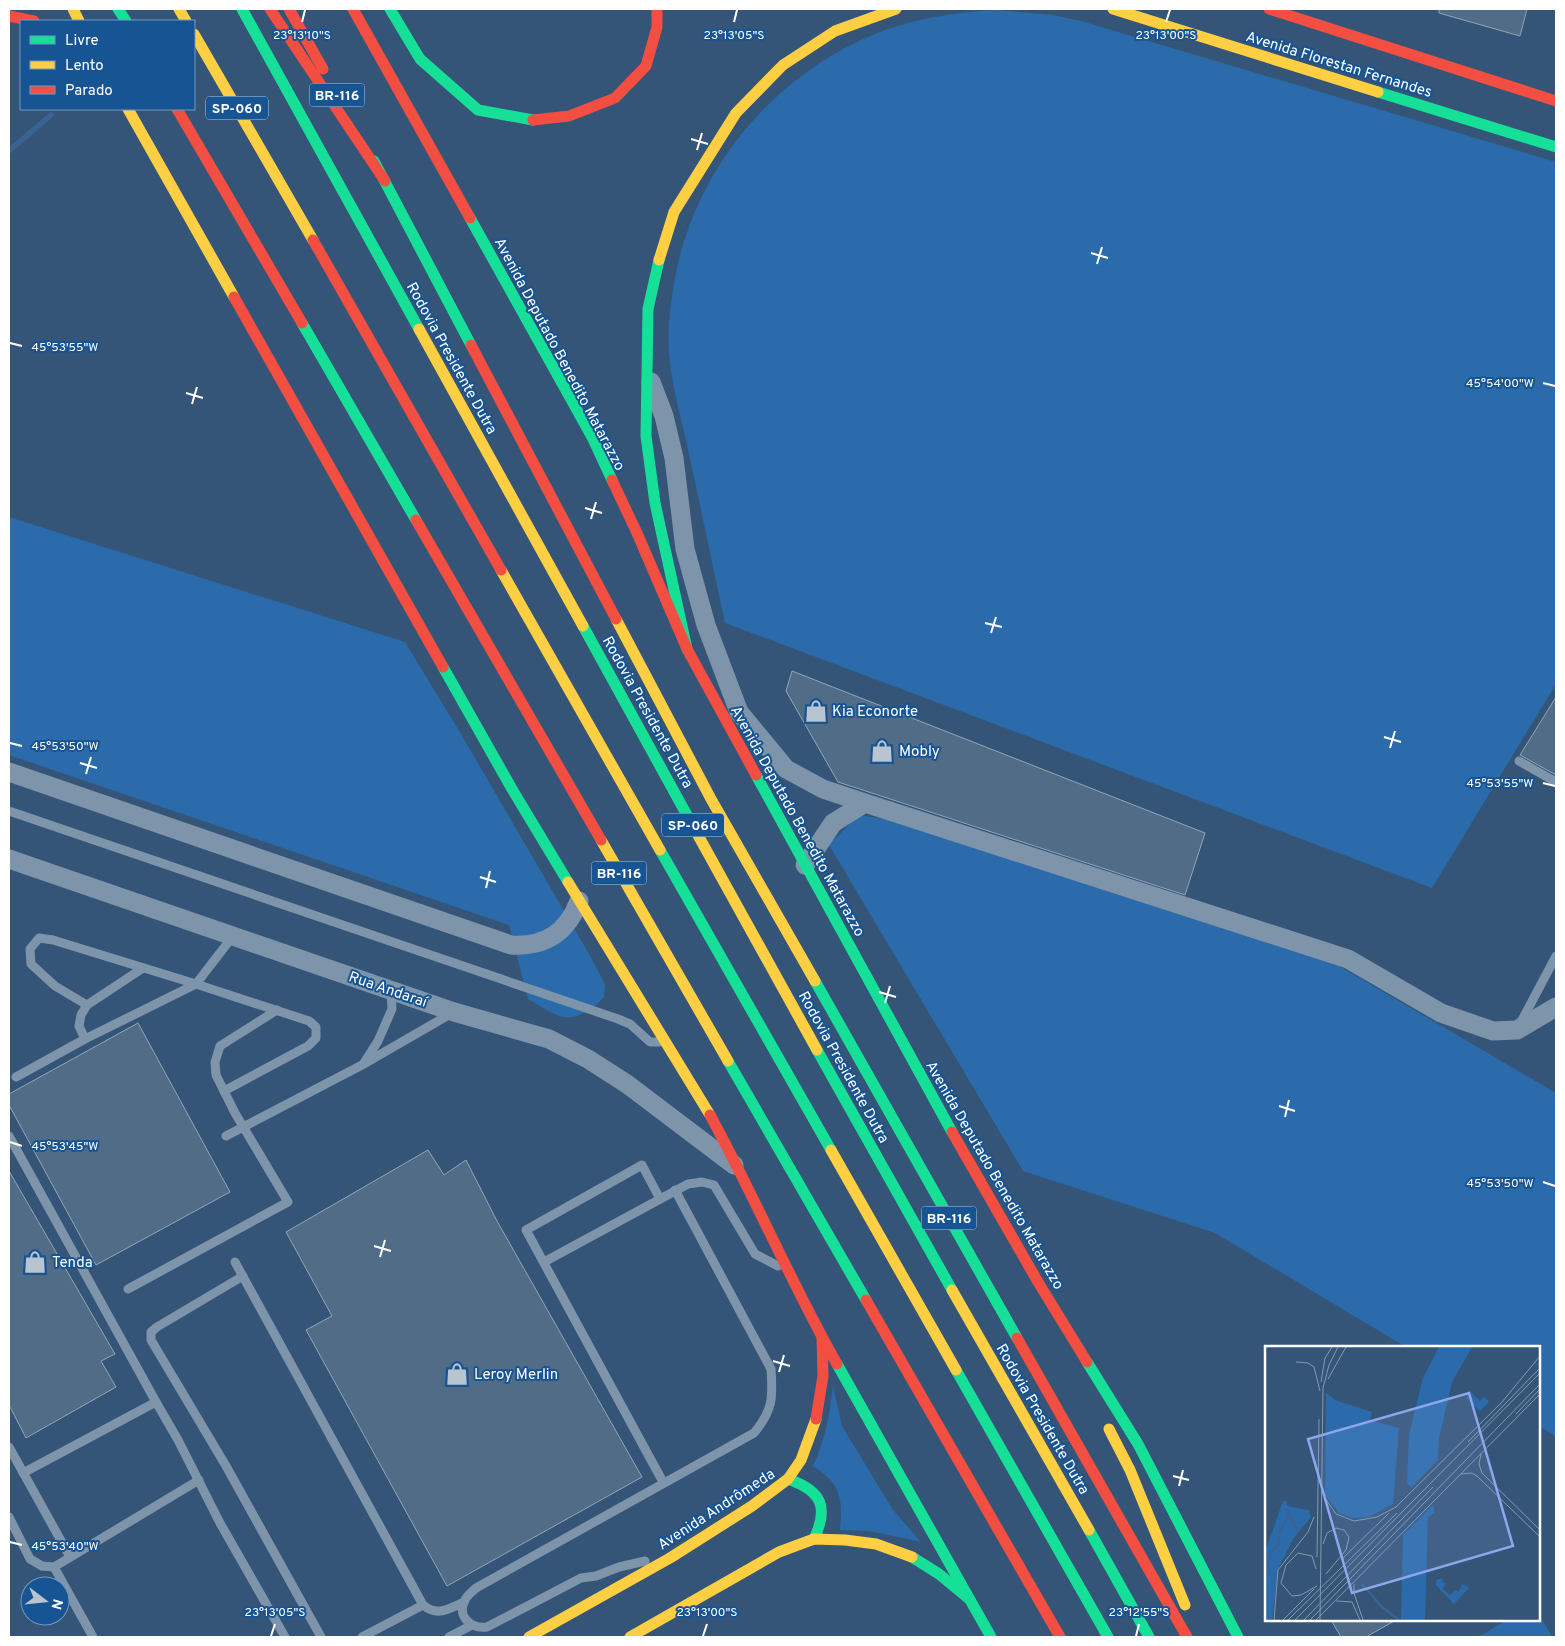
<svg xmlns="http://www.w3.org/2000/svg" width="1565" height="1646" font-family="Overpass,sans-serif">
<rect width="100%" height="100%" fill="#345577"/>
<g fill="#2b6bab">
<path d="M995 10 1053 15 1081 21 1556 162V684L1432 888 725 623C712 563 700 504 687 445 681 418 673 390 670 362 667 338 669 313 673 290 689 183 758 91 855 43 899 21 946 13 995 10Z"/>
<path d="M9 517 405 642 461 734 589 954 605 984 604 997C595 1007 578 1020 563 1017 551 1014 539 1005 528 999L509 925 9 755Z"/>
<polygon points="858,815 885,819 1339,966 1556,1093 1556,1437 1539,1426 1539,1347 1406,1347 1215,1233 1023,1171 829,845"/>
<path d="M833 1386 842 1426 893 1510 921 1542 869 1531 840 1530C843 1498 841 1484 813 1466 826 1437 829 1417 833 1386Z"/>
<polygon points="1539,1614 1552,1637 1478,1637 1507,1620 1539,1620"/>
</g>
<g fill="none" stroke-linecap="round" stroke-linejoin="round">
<polyline stroke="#396491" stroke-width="5.5" points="9,151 51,115"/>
</g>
<g fill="#516c87" stroke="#92a5b8">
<polygon points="1439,9 1527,9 1520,36 1439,13"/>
<polygon points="792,671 1205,833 1185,895 838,782 786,691"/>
<polygon points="1556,697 1556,775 1520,755"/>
<polygon points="138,1023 230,1192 96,1265 9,1105 9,1094"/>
<polygon points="428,1150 444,1175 466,1160 497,1221 642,1477 447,1586 306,1330 332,1316 286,1232"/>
<polygon points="9,1171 115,1354 101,1361 116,1387 26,1438 9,1405"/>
<polygon points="1331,1620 1396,1620 1366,1637 1341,1637"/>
</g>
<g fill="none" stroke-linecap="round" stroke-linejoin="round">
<g stroke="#7d94aa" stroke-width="9">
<polyline points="1519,761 1556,782"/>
<polyline points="9,811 618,1019 630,1024 650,1042 659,1042"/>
<polyline points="87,1005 55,986 31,964 30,949 39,938 53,940 196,984 309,1021 316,1027 316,1038 308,1046 224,1091"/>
<polyline points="1520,1024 1556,956"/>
<polyline points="85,1039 79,1026 81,1015 87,1005 143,968"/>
<polyline points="364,1063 378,1041 392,1009 391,990"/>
<polyline points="16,1077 85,1039 196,984 233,936"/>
<polyline points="9,1136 156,1402"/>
<polyline points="226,1136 362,1065 452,1013"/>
<polyline points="660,1199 642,1165 526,1230 663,1482"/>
<path d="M235 1262 423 1605C438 1617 448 1609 464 1602"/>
<polyline points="544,1262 688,1184 702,1182 714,1185 755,1254 778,1266"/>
<polyline points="243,1276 157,1327 151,1332 151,1340 226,1466 321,1637"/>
<polyline points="128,1289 288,1202 235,1113 216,1075 215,1062 220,1046 277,1010"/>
<polyline points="9,1447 70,1557"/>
<polyline points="23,1473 156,1402 178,1440 220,1523 285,1637"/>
<polyline points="9,1517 30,1559 42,1566 54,1567 199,1480"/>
<path d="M645 1561 619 1567 596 1576 581 1578 487 1627C472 1629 456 1617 465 1600 467 1595 472 1592 476 1588L754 1433C773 1410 773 1398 771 1369L675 1190"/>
<polyline points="54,1567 93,1637"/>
<polyline points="362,1637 423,1605"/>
<polyline points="449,1637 472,1625"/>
</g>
<g stroke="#7d94aa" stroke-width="19">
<polyline points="651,382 664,416 674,458 685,549 706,625 739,712 786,769 823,789 865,803 1348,959 1441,1013 1493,1031 1517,1030 1556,1007"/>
<path d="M9 772 511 945C545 947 567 933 579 901"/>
<polyline points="9,859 454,1012 549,1039 588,1059 627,1084 734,1165"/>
<polyline points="805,865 833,823 865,803"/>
</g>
<g stroke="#16e098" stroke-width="11">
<polyline points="118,9 126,21"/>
<polyline points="242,9 419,329"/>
<polyline points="390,9 420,59 478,110 533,120"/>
<polyline points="1378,92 1556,147"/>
<polyline points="374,161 471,345"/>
<polyline points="470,218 592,437 612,480"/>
<polyline points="659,260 648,309 646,436 655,503 687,649"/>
<polyline points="302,323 416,520"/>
<polyline points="583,626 699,837"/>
<polyline points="443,667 512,789 568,882"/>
<polyline points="756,775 952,1132"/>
<polyline points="660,850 831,1150"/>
<polyline points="815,981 1017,1338"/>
<polyline points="817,1050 952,1290"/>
<polyline points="728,1061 866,1300"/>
<polyline points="1087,1362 1138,1444 1238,1637"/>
<polyline points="837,1364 991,1637"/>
<polyline points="956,1370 1108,1637"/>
<path d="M788 1479C822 1491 829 1507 814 1539"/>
<polyline points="1089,1530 1149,1637"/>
<polyline points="912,1557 939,1574 968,1598"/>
</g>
<g stroke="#ffcf43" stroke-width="11">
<polyline points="73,9 79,21"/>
<polyline points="179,9 186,21"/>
<polyline points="1113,9 1378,92"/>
<polyline points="194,34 313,240"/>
<polyline points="128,109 234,297"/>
<polyline points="659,260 674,212 736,113 783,65 835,31 896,9"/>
<polyline points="419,329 583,626"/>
<polyline points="501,570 660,850"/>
<polyline points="616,619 711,799 815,981"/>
<polyline points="699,837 817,1050"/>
<polyline points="601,840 728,1061"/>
<polyline points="568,882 710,1115"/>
<polyline points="831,1150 956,1370"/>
<polyline points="952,1290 1089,1530"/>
<polyline points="1109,1429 1130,1470 1185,1605"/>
<polyline points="529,1637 670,1558 752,1506 788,1479 801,1460 816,1419"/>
<polyline points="630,1637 779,1552 814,1539 845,1540 876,1544 912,1557"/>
</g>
<g stroke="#f24e42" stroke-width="11">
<polyline points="270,9 385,181"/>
<polyline points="289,9 323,69"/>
<polyline points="353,9 470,218"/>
<polyline points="1269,9 1556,101"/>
<polyline points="9,16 34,21"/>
<polyline points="177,109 302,323"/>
<polyline points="533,120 569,116 615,98 646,66 657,27 657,9"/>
<polyline points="313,240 501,570"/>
<polyline points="234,297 443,667"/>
<polyline points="471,345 616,619"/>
<polyline points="612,480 637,533 687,649 756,775"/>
<polyline points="416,520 601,840"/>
<path d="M710 1115C755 1197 791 1283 837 1364"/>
<polyline points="952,1132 1038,1282 1087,1362"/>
<polyline points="866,1300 1060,1637"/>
<polyline points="1017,1338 1187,1637"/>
<polyline points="816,1419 823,1376 822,1337"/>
</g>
</g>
<path fill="none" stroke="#fff" stroke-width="2" d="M302 22 305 10M734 22 737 10M1166 22 1170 10M691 139 708 144M697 150 702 133M1091 253 1108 258M1097 264 1102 247M10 343 22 346M1543 383 1555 386M186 393 203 398M192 404 197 387M585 508 602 513M591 519 596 502M985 623 1002 627M991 633 996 617M1384 737 1401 742M10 743 22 746M1390 748 1395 731M80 763 97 768M86 774 91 757M1543 783 1555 786M480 877 496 882M486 888 490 871M879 992 896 997M885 1003 890 986M1279 1106 1295 1111M1285 1117 1289 1100M10 1142 22 1146M1543 1182 1555 1186M374 1246 391 1251M380 1257 385 1240M773 1361 790 1366M779 1372 784 1355M1173 1476 1189 1480M1179 1486 1183 1470M10 1542 22 1545M271 1636 275 1624M703 1636 707 1624M1136 1636 1139 1624"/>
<defs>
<symbol id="shop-bare" viewBox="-9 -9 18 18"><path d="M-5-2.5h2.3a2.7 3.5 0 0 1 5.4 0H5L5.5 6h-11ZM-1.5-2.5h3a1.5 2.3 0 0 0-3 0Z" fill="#b8c4cf" stroke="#175494" stroke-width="2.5" paint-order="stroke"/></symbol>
</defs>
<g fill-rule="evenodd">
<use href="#shop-bare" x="800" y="695" width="32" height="32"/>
<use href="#shop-bare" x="866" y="735" width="32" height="32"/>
<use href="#shop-bare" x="19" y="1246" width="32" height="32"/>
<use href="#shop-bare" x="441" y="1358" width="32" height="32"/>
</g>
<g text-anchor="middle" stroke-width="4" stroke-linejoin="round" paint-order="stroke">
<g fill="#175494" stroke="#b9ccdf" stroke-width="1">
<rect x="309.5" y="83.5" width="55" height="23" rx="4"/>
<rect x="206" y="96.5" width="62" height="23" rx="4"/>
<rect x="662" y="813.5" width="62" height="23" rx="4"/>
<rect x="591.5" y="861.5" width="55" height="23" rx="4"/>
<rect x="921.5" y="1206.5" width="55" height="23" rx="4"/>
</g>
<g font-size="14" font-weight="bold" fill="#fff">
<text x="337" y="100">BR-116</text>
<text x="237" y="113">SP-060</text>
<text x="693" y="830">SP-060</text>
<text x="619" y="878">BR-116</text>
<text x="949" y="1223">BR-116</text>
</g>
<g font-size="15" fill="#fff" stroke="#175494">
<text transform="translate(1339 64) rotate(17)" y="5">Avenida Florestan Fernandes</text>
<text transform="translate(560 354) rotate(62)" y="5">Avenida Deputado Benedito Matarazzo</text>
<text transform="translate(452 358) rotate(61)" y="5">Rodovia Presidente Dutra</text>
<text transform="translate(648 712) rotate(61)" y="5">Rodovia Presidente Dutra</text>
<text transform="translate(798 821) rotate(61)" y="5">Avenida Deputado Benedito Matarazzo</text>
<text transform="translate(388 989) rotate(19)" y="5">Rua Andaraí</text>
<text transform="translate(844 1067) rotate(61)" y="5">Rodovia Presidente Dutra</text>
<text transform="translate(995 1175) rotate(60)" y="5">Avenida Deputado Benedito Matarazzo</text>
<text transform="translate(1043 1419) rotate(60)" y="5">Rodovia Presidente Dutra</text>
<text transform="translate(716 1509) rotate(-33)" y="5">Avenida Andrômeda</text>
</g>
<g font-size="15" fill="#fff" stroke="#175494" text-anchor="start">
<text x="832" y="716">Kia Econorte</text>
<text x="899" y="756">Mobly</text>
<text x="52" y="1267">Tenda</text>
<text x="474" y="1379">Leroy Merlin</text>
</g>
</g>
<g transform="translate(1265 1346)">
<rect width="275" height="275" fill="#345577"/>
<path d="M174 1H207L187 36 174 93 173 114 146 142 142 137 144 88 158 32ZM61 46 70 54 107 66 105 74 134 82 128 158 104 171 87 172 74 167 60 149ZM206 46 215 55 219 51 224 56 215 65 201 52ZM18 155H22V159L27 161 44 164 46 171 28 193 13 223 7 274H0V206ZM168 159 170 167 163 171 160 274H136L138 189ZM177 232 178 237 181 236 178 243 185 249 191 244 193 246 198 238 204 242 189 258 171 239V234Z" fill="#2b6bab"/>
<path fill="none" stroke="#396491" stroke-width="2.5" d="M24 169 33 184M0 235 5 207 14 198V188L24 169 21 162M97 238 116 260 134 274"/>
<path fill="none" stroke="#8599ad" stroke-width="1" d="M31 16 43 17 49 21 55 45M63 33 81 1M56 36 60 12 67 1M251 68 275 43M203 96 275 22M216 108 214 118 217 127 275 184M196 128 207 127 213 131 275 191M58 149 71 168 89 175 112 171 131 161M130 162 237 56 275 10M58 198 62 187 71 182 79 184 84 191 81 204 61 228M52 211 54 73M76 214 124 167M51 223 47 210 33 207 21 219 16 237 27 250 36 249 52 240M89 238V247L98 274M71 255 87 256 95 274M9 274 13 224 43 186 49 171M18 274 49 243M23 274 132 167M30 274 275 27M39 274 168 141M45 274 275 38M51 274 275 48M55 274 58 42 64 19 73 1"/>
<path fill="#8ea6ec" fill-opacity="0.15" stroke="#8ea6ec" stroke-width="2.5" d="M204 47 248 200 87 247 43 93Z"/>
<rect width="275" height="275" fill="none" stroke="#fff" stroke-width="2.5"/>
</g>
<g font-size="12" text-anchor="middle" fill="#fff" stroke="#175494" stroke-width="4" stroke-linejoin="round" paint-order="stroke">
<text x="302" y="39">23°13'10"S</text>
<text x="734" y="39">23°13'05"S</text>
<text x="1166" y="39">23°13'00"S</text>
<text x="65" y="351">45°53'55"W</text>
<text x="1500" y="387">45°54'00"W</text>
<text x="65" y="750">45°53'50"W</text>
<text x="1500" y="787">45°53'55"W</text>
<text x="65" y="1150">45°53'45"W</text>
<text x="1500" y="1187">45°53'50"W</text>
<text x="65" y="1550">45°53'40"W</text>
<text x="275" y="1616">23°13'05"S</text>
<text x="707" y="1616">23°13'00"S</text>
<text x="1139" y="1616">23°12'55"S</text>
</g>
<rect width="1565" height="1646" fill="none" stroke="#ffffff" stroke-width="20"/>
<rect x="20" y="20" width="175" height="90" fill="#175494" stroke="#7498bf"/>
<rect x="30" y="36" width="25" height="8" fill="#16e098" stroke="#7498bf"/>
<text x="65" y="45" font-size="15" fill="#ffffff">Livre</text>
<rect x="30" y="61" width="25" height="8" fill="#ffcf43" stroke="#7498bf"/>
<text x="65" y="70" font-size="15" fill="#ffffff">Lento</text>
<rect x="30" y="86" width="25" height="8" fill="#f24e42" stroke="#7498bf"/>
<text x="65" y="95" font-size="15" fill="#ffffff">Parado</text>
<g transform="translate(45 1601) rotate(106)"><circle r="24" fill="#175494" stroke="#7498bf"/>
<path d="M0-4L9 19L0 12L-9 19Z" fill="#b8c4cf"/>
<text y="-8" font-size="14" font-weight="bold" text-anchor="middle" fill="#ffffff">N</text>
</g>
</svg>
